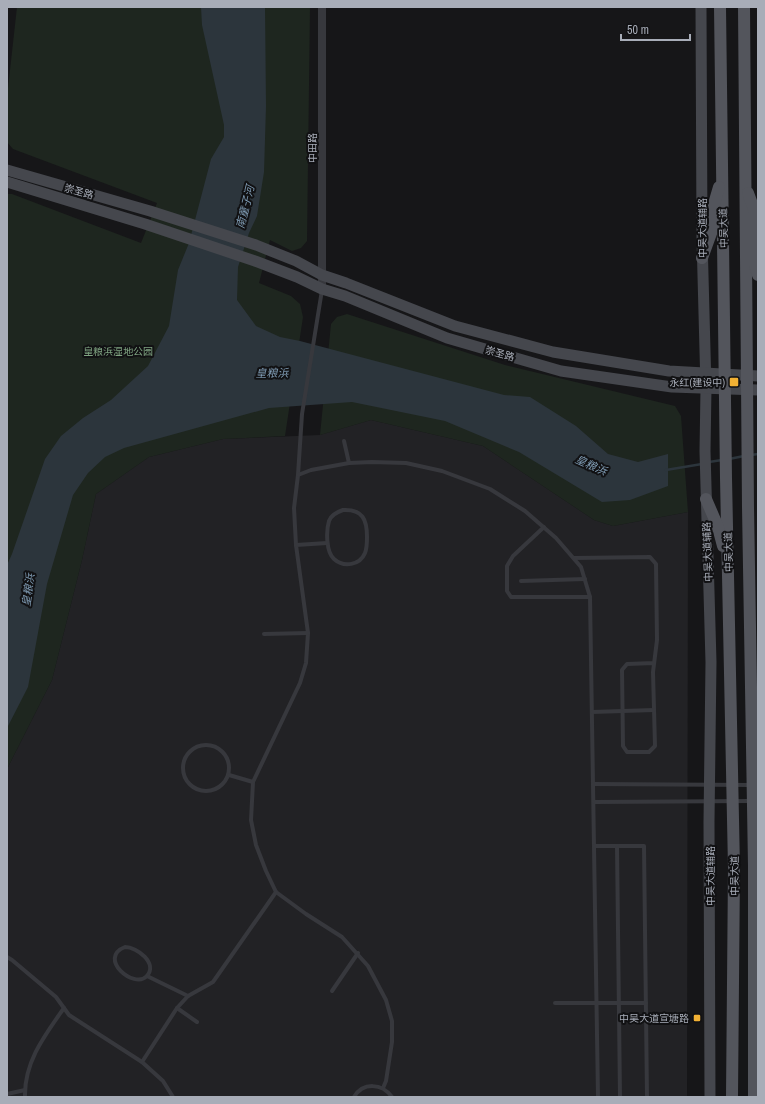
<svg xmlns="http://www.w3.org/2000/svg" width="765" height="1104" font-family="'Archivo Narrow','Noto Sans SC',sans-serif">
<rect width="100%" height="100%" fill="#161618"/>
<polygon fill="#222225" points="371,420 483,446 594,520 613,526 688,512 687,1097 7,1097 7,769 52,680 82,560 96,494 149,457 223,439 320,435"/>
<g fill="#1e261f">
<polygon points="17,7 310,7 307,241 301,248 292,251 270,240 259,283 291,296 300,304 303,317 285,436 223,439 149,457 96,494 82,560 52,680 7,769 7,194 12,194 141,243 157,203 13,149 7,142 7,97"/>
<polygon points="347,314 505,365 675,406 681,416 688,512 613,526 594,520 483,446 371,420 320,435 331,324 337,317"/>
</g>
<polygon fill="#2c353c" points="201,7 265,7 266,106 264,172 257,216 249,233 238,267 237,300 256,326 280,337 300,341 504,395 530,397 576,426 608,454 638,462 668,454 668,486 630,500 602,502 519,452 445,421 352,402 269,408 124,448 105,457 88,473 73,495 47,584 28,687 7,728 7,565 12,554 45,459 61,436 83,418 111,400 148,366 169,326 178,270 189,243 211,159 224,137 224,125 202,25"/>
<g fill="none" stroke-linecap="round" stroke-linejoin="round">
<g stroke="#2c353c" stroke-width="2.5">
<polyline points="751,455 758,454"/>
<polyline points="729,459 744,456"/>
<polyline points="709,462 722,460"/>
<polyline points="666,470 702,464"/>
</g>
<g stroke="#37383d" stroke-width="4">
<polyline points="322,290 302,414 298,475 294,508 296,545 308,633 306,663 300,683 253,782 251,820 256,845 266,871 276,892 306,914 342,937 368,966 386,1000 392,1021 392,1042 386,1081 383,1088"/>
<polyline points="344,441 349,463"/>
<polyline points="298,475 311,470 349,463 372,462 406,463 442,471 490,489 525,511 556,538 581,567 590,597 598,1097"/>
<path d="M343 510C363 509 367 520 367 537 367 543 367 548 365 553 360 565 344 568 334 559 326 552 326 531 329 521 331 515 337 512 343 510Z"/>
<polyline points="544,527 513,556 507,566 507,591 511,597 590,597"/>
<polyline points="296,545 327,543"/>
<polyline points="574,558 650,557 656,564 657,640 653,672 655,746 649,752 627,752 623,746 622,670 627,664 654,663"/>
<polyline points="521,581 585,579"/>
<polyline points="264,634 308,633"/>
<polyline points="592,712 654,710"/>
<circle cx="206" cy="768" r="23"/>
<polyline points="229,775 253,782"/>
<polyline points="593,784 751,785"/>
<polyline points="594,802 751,801"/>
<polyline points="594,846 644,846 647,1097"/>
<polyline points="617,846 620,1097"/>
<path d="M125 947C137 947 158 963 147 976 134 990 97 958 125 947Z"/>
<polyline points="7,957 12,960 56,997 69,1015 142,1062 163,1081 173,1097"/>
<polyline points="147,976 188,996"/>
<polyline points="332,991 358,953"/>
<polyline points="555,1003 646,1003"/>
<polyline points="177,1008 197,1022"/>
<polyline points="142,1062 177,1008 188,996 213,982 276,892"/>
<polyline points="7,1094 25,1090"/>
<path d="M25 1097C24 1062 45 1035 64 1008"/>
<path d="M354 1097C363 1082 382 1083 392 1097"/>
</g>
<polyline stroke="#37383d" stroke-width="8" points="322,7 322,289"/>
<g stroke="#45474d" stroke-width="11">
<polyline points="701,7 702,238 706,388 705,451 711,662 709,822 710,1097"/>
<polyline points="7,170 150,211 256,245 296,261 322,275 346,283 455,326 553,352 669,371 758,376"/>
<polyline points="7,182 145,224 255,261 297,277 322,289 345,296 447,338 561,371 672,387 758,390"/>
</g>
<g stroke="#53555c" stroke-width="12">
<polyline points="720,7 726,478 734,868 732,1097"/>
<polyline points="744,7 748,507 754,866 754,1097"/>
<polyline points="748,193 755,212 755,265 758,275"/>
<polyline points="702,258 714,225 714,204 719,187"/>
<polyline points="706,499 718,527 723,546"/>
</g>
</g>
<g fill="#f2b134" stroke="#111113" stroke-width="1.5">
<rect x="729" y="377" width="10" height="10" rx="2"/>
<rect x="693" y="1014" width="8" height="8" rx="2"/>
</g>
<g text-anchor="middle" stroke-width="4" stroke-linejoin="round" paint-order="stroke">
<g font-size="10" fill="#a8adb8" stroke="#111113">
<text transform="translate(312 148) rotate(-90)" y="4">中田路</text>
<text transform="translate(79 191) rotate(16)" y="4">崇圣路</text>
<text transform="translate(702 228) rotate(-90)" y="4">中吴大道辅路</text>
<text transform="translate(723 228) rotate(-91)" y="4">中吴大道</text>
<text transform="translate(500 353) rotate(16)" y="4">崇圣路</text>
<text transform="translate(707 552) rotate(-92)" y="4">中吴大道辅路</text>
<text transform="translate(728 552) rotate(-91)" y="4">中吴大道</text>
<text transform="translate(710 876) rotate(-90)" y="4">中吴大道辅路</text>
<text transform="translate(734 876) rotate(-90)" y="4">中吴大道</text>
</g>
<g font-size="10" fill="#7fa381" stroke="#111113">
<text x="118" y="355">皇粮浜湿地公园</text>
</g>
<g font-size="10" fill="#a8adb8" stroke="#111113" text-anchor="end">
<text x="725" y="386">永红(建设中)</text>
<text x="689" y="1022">中吴大道宣塘路</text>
</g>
<g font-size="11" font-style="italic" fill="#7f9bb3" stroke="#111113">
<text transform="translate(245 207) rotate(-76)" y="4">南童子河</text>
<text transform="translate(272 373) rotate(-1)" y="4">皇粮浜</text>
<text transform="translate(591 465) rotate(24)" y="4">皇粮浜</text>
<text transform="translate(28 590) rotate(-82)" y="4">皇粮浜</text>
</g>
</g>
<rect width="765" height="1104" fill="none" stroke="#a8adb8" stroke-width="16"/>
<path d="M621 34v6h69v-6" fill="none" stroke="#a8adb8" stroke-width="2"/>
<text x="627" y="34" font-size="12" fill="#a8adb8" stroke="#111113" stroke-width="3" paint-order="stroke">50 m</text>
</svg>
